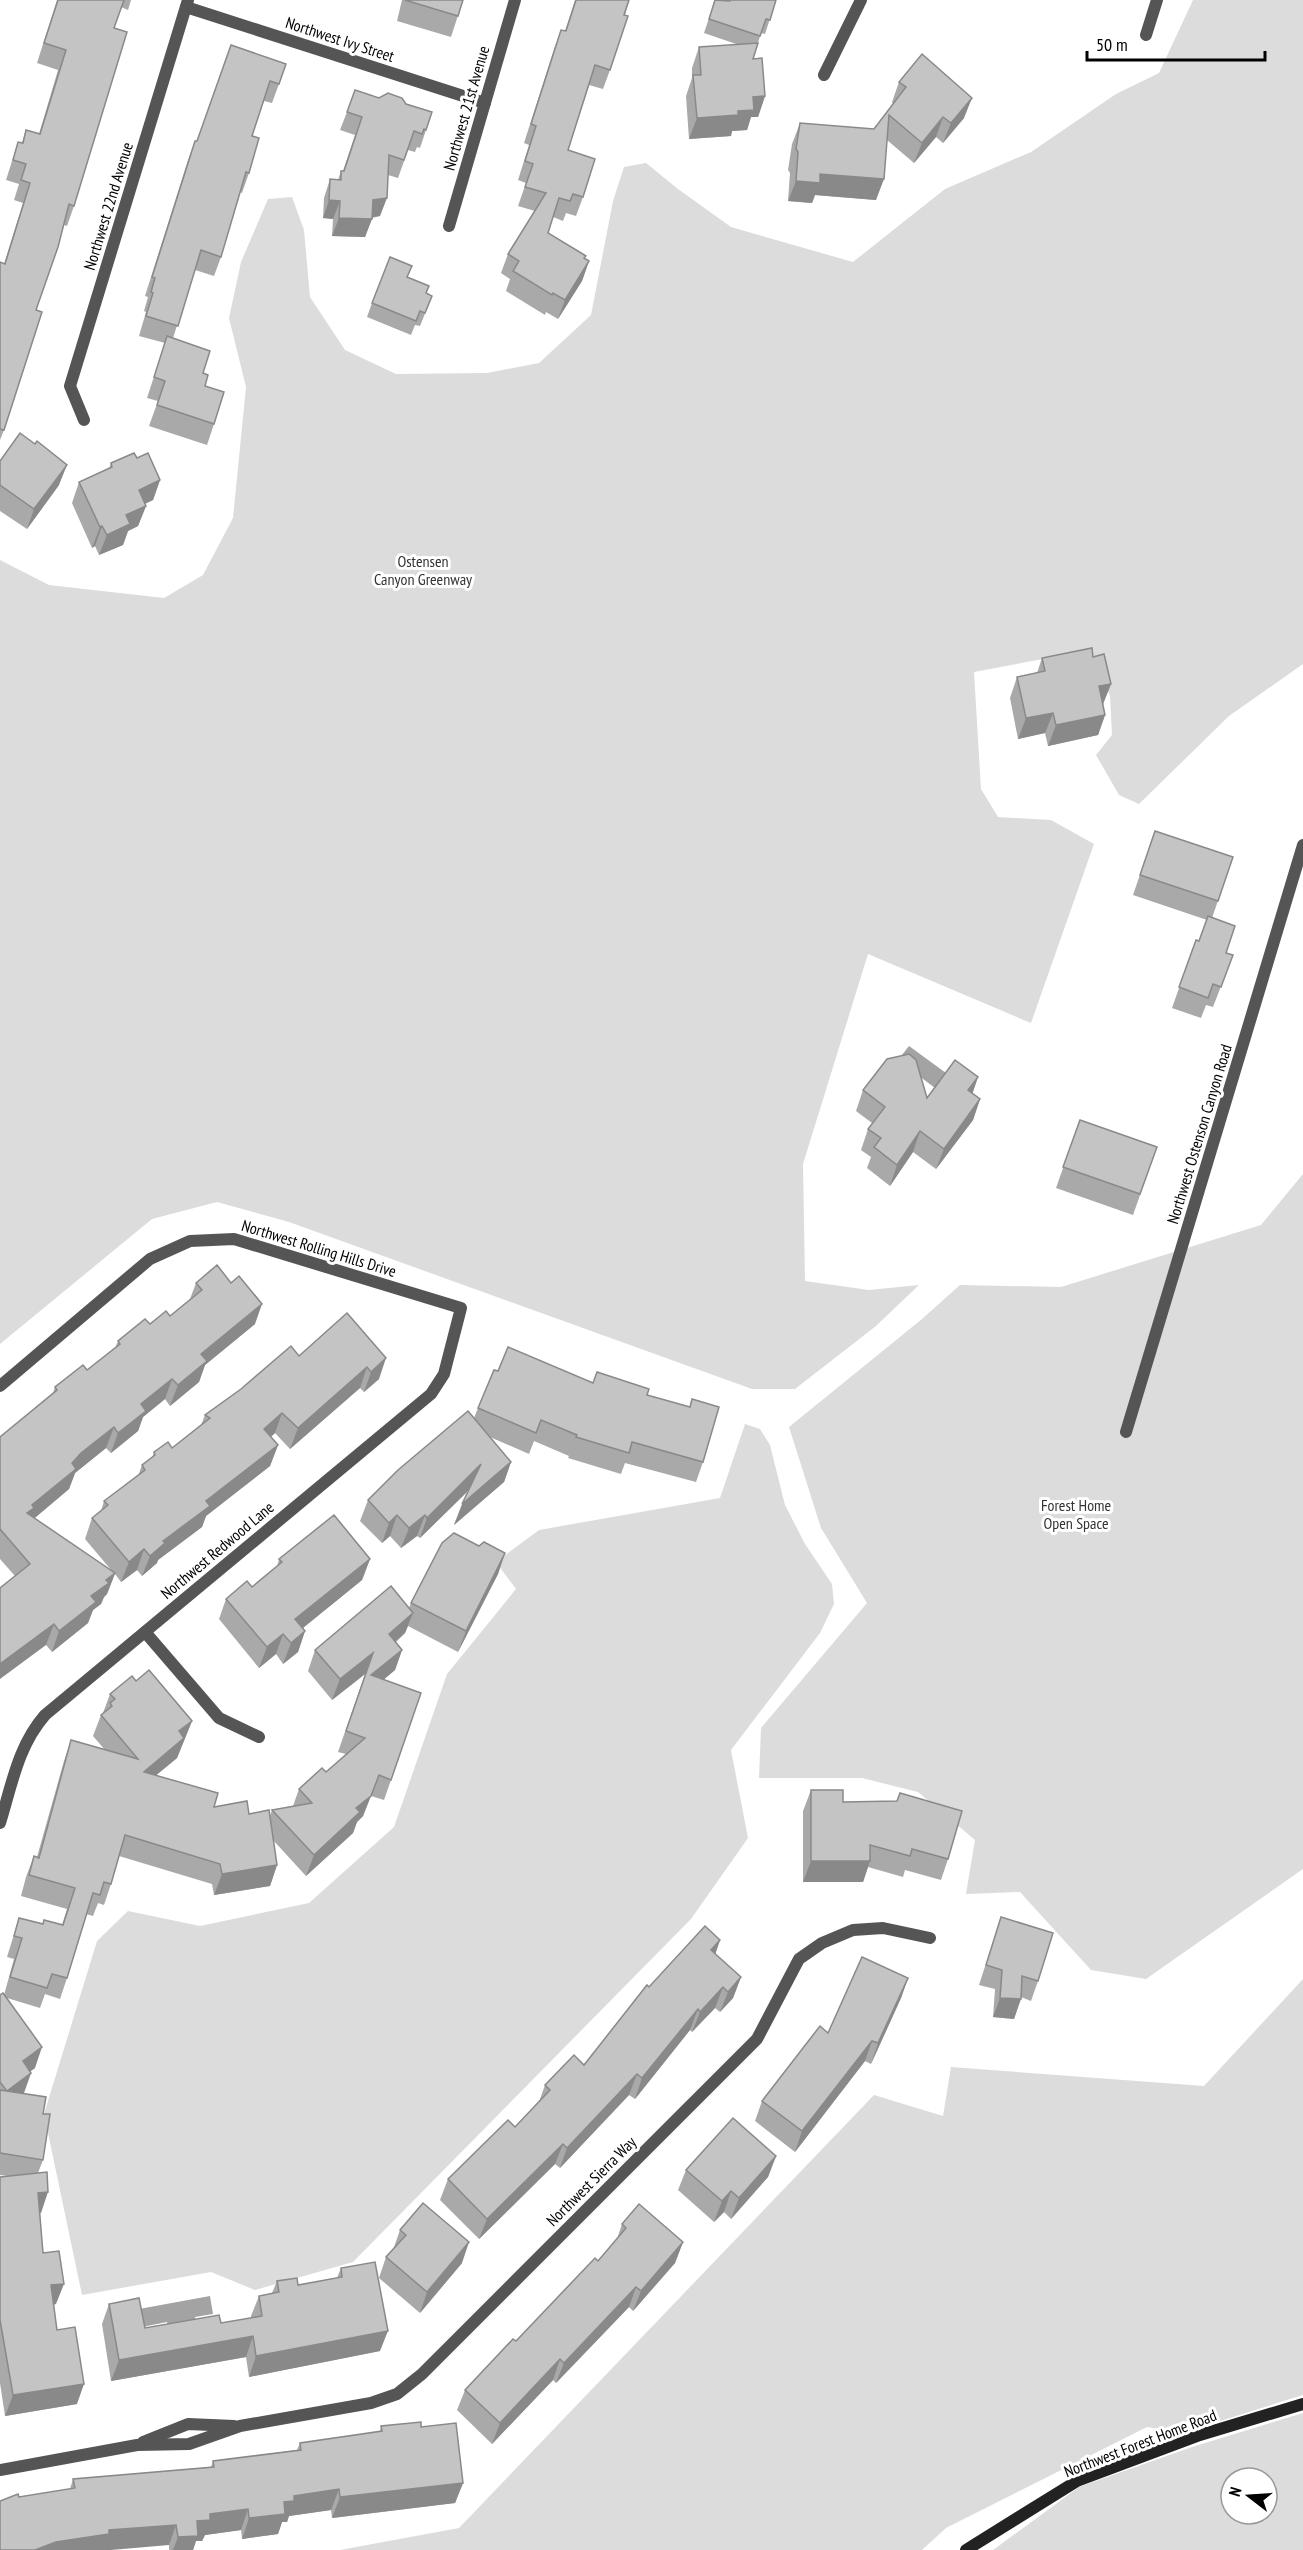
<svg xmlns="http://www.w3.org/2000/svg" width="1303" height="2550" font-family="'PT Sans Narrow',sans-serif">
<rect width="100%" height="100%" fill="#fff"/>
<g fill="#dcdcdc" fill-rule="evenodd">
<polygon points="1193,0 1303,0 1303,664 1229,716 1139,804 1119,795 1096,755 1112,735 1110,696 1091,650 974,672 981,789 998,817 1051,820 1094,844 1031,1023 868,954 803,1164 805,1281 869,1290 919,1285 876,1326 795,1389 752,1389 289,1222 217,1202 152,1219 0,1344 0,560 49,585 164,598 203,575 233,518 246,387 229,318 241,262 268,199 292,197 304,230 310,297 345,350 396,374 487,373 539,363 591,315 613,201 624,167 646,163 678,189 731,227 853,262 945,189 1031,152 1116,94 1159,73"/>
<polygon points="1303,1174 1303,1869 1146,1979 1091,1970 1020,1892 966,1894 975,1840 918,1792 862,1778 759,1778 761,1728 867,1603 821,1528 789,1427 922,1319 960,1285 1061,1287 1261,1225"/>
<polygon points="745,1424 760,1429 770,1445 785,1505 805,1544 832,1584 834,1604 820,1633 731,1750 748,1838 691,1919 353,2262 255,2290 211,2272 82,2295 44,2114 97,1941 128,1911 200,1926 309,1903 394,1827 447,1674 516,1589 496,1562 539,1530 720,1498"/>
<polygon points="1303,1979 1303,2395 1182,2433 1147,2427 946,2528 922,2550 340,2550 459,2528 874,2095 943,2116 951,2067 1204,2086"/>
<path d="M1303 2413V2550H993L1079 2487 1192 2447ZM1231 2478H1267V2514H1231Z"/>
</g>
<g fill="#a3a3a3">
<polygon points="909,1046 946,1073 935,1088 898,1060"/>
<polygon points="210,2296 213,2314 195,2317 198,2334 171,2339 167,2322 142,2327 139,2309"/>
</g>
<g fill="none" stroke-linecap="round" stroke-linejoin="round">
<g stroke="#555" stroke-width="12">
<polyline points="186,7 485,103"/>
<polyline points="1146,35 1157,0"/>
<polyline points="824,75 861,0"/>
<polyline points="449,226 515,0"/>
<polyline points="84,420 70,386 188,0"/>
<path d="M0 1386 150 1259 190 1241 234 1239 461 1308 444 1374 431 1394 45 1715C18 1746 12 1784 0 1823"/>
<polyline points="1126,1432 1303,845"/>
<polyline points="145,1632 219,1718 259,1737"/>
<polyline points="143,2442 188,2424 234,2426"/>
<polyline points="0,2470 137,2445 189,2444 240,2426 371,2403 397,2394 422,2374 757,2039 799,1959 822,1943 853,1930 883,1928 930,1938"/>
</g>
<polyline stroke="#222" stroke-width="12" points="966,2550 1077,2481 1200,2435 1303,2404"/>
</g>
<g fill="#a9a9a9">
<polygon points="57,0 131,0 128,10 121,7 114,28 74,206 67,226 64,225 36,310 4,430 0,440 0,262 4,264 23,203 14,200 19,184 6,180 18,142 22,143 26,130 39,134 58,70 37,63"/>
<polygon points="402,0 463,0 451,37 397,21"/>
<polygon points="575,0 629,0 610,70 603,89 589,85 568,150 583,197 576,216 566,213 563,221 553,217 548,233 589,261 582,281 558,319 546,312 545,315 506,291 510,279 501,273 508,254 535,211 518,206 526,183 518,180 529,145 524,143 554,49 561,30 565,31"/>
<polygon points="715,0 776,0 765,34 761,33 753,59 765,96 758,117 751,117 747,130 732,131 731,136 689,139 686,96 692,78 692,68 699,47 739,45 704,33"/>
<polygon points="231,45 279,84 272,103 264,101 252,136 249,173 242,193 240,192 221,257 214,276 195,270 173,338 203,373 205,386 214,424 207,445 149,426 158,401 147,398 165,343 139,336 146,312 144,311 148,297 145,296 188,160 195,141 197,141"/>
<polygon points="899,82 964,118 943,143 936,137 914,163 887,140 876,200 815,195 812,203 788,201 790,173 788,170 792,144 800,123 874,129 893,104 892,102"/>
<polygon points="379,98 406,104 426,130 420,148 417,147 415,152 408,150 398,178 388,175 380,216 372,218 365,237 332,236 333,219 323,218 324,198 330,179 338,180 341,171 343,171 355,135 340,130 347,112"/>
<polygon points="408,277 426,294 432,296 420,326 415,325 411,335 367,317 372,303"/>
<polygon points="137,458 160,480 153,500 145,504 146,506 138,526 128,531 123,545 99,555 95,546 92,548 72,503 79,482 109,469 111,463"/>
<polygon points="0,461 59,485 27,529 0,511"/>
<polygon points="1093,657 1111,684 1103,704 1105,715 1098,735 1048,746 1045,733 1018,739 1010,698 1017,677 1037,673 1042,658"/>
<polygon points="1155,831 1233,857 1212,918 1226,953 1233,955 1213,1007 1206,1005 1201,1018 1172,1008 1196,940 1199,941 1207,920 1133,895"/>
<polygon points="978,1077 972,1093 980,1099 973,1120 936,1169 913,1152 890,1186 867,1168 871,1157 861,1150 868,1129 872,1123 856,1111 863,1090 927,1098"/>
<polygon points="1080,1120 1157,1147 1133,1215 1056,1188"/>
<polygon points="196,1283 255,1324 205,1365 199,1382 170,1406 165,1399 143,1417 138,1431 111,1453 106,1448 75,1473 69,1489 34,1518 112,1571 85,1539 92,1518 101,1511 104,1501 138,1476 142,1465 152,1458 154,1452 172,1448 201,1425 205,1415 299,1356 347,1313 379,1379 364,1392 360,1388 290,1449 275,1433 271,1437 278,1445 270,1466 206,1516 202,1527 158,1560 157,1563 142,1576 137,1570 121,1582 115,1574 107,1594 104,1597 101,1604 93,1610 88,1623 52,1652 46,1645 15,1576 0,1559 0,1437 53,1393 55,1387 87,1370 115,1348 118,1341 150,1324 170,1316 190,1299"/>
<polygon points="498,1371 593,1382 647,1395 703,1462 696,1482 625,1463 621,1474 568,1458 569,1456 534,1441 529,1454 490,1437 511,1462 504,1482 454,1525 469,1490 420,1538 417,1536 401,1548 390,1536 382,1543 360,1521 368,1500 474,1418 478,1408"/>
<polygon points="479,1546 505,1553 498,1574 458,1652 408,1626 405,1633 396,1642 402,1650 395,1670 383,1680 391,1780 384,1800 371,1796 363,1816 357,1822 353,1833 306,1876 273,1840 277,1865 270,1886 214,1895 212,1884 119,1856 111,1884 104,1905 98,1903 93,1916 86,1914 67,1978 60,1999 45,1994 40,2008 7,1998 35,2068 30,2071 31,2073 23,2094 43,2114 43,2160 38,2173 41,2213 40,2213 43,2253 56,2304 53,2305 57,2330 77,2404 5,2416 0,2383 0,2177 8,2176 0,2175 0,1995 4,1995 14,1959 7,1957 19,1918 43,1924 62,1925 67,1909 21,1896 26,1877 34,1856 37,1857 64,1761 71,1740 105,1750 93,1736 101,1715 103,1713 110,1694 136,1681 192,1721 177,1758 156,1775 214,1807 249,1814 270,1816 272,1810 293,1806 299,1789 326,1772 346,1754 338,1752 365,1674 332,1700 308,1671 315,1650 409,1608 411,1603"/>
<polygon points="279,1559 370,1559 362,1580 303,1628 305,1631 298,1652 283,1664 276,1654 259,1668 219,1619 226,1599 252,1587 277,1567"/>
<polygon points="811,1790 843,1802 897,1801 900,1793 948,1859 941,1880 905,1870 903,1877 868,1867 863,1882 803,1882 803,1811"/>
<polygon points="1001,1917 1038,1981 1031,2001 1021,1997 1014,2019 993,2017 995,1989 979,1985"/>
<polygon points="720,1940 715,1954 741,1977 733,1998 720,2012 715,2008 692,2032 690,2030 635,2099 629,2095 560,2168 555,2164 479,2239 440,2200 448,2179 515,2127 539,2102 545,2085 584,2065 649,1987"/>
<polygon points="908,1978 901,1998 871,2064 865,2061 795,2152 755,2121 762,2101 828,2033"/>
<polygon points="776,2156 768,2177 731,2219 724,2212 714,2222 678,2190 686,2170"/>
<polygon points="622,2224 683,2242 675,2263 633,2311 629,2307 556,2383 553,2380 492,2444 457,2410 465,2390 516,2341 598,2261 617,2239"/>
<polygon points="400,2230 462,2263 420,2313 379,2278 386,2257 393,2250"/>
<polygon points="341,2268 380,2351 249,2377 246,2357 111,2381 102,2324 109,2304 145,2328 221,2323 251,2318 251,2316 259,2296 272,2293 277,2281 298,2285 337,2278"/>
<polygon points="381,2426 421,2427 463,2483 455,2503 332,2518 331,2510 289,2516 287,2522 282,2522 278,2534 242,2539 241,2530 205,2535 202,2541 196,2541 193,2550 169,2550 169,2545 19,2497 70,2489 73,2479 211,2467 213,2461 297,2450 300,2443 380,2432"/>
</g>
<g fill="#898989">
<polygon points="765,96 758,117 751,117 747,130 732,131 731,136 689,139 697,118 738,111 753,97"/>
<polygon points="972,98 964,118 943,143 951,123"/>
<polygon points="943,117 936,137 914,163 922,143"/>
<polygon points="820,174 884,179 876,200 815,195 812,203 788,201 796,181"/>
<polygon points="387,198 380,216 366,218 373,200"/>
<polygon points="329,200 340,201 333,219 323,218"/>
<polygon points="339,218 372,219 365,237 332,236"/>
<polygon points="589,261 582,281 558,319 565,300"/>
<polygon points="67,465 59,485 27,529 34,509"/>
<polygon points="160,480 153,500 131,510 139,490"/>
<polygon points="146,506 138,526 128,531 123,545 99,555 107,535 126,515"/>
<polygon points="102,526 95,546 92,548 100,527"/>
<polygon points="1111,684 1103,704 1099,686"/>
<polygon points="1053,713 1045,733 1018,739 1026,718"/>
<polygon points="1105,715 1098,735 1048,746 1056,725"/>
<polygon points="978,1077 971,1098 968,1090"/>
<polygon points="980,1099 973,1120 936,1169 944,1149"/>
<polygon points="920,1131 913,1152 890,1186 897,1165"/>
<polygon points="262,1304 255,1324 205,1365 199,1382 170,1406 178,1385 201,1354"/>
<polygon points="386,1358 379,1379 364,1392 371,1372"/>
<polygon points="367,1367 360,1388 290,1449 298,1428"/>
<polygon points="172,1379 165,1399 143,1417 138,1431 111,1453 118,1433 141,1404"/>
<polygon points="282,1413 275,1433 257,1449 264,1429"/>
<polygon points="114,1427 106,1448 75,1473 69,1489 29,1523 27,1513 32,1505 81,1453"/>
<polygon points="278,1445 270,1466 206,1516 202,1527 158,1560 157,1563 142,1576 150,1556 163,1541 206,1501"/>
<polygon points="511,1462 504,1482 454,1525 462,1504"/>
<polygon points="481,1464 474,1485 420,1538 427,1518"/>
<polygon points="397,1515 390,1536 382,1543 389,1523"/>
<polygon points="425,1515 417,1536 401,1548 409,1528"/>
<polygon points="144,1549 137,1570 121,1582 129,1562"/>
<polygon points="505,1553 498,1574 458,1652 466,1631"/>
<polygon points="370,1559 362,1580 288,1640 295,1619"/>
<polygon points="115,1573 107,1594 104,1597 101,1604 93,1610 88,1623 52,1652 59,1631 106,1580"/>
<polygon points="413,1613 405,1633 381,1654 389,1634"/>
<polygon points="54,1624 46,1645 0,1679 0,1664"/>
<polygon points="305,1631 298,1652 283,1664 291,1643"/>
<polygon points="283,1634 276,1654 259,1668 267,1647"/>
<polygon points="402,1650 395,1670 364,1696 371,1675"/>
<polygon points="373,1653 365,1674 332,1700 340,1679"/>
<polygon points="192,1721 177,1758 136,1792 144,1772 179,1731"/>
<polygon points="379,1775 363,1816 357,1822 353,1833 306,1876 314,1855 356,1808"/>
<polygon points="811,1861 870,1861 863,1882 803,1882"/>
<polygon points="277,1865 270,1886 214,1895 222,1874"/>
<polygon points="720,1940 713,1961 711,1950"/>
<polygon points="741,1977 733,1998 720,2012 728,1992"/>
<polygon points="908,1978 901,1998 871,2064 878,2043"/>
<polygon points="723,1987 715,2008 692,2032 700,2012"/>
<polygon points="1000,1998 1021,1999 1014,2019 993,2017"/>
<polygon points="698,2009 690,2030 635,2099 642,2078"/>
<polygon points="872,2041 865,2061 795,2152 802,2131"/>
<polygon points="42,2047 35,2068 16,2082 23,2061"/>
<polygon points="31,2073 24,2093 0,2111 7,2091"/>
<polygon points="637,2074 629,2095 560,2168 567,2148"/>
<polygon points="563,2144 555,2164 479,2239 487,2219"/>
<polygon points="776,2156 768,2177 731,2219 739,2198"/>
<polygon points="731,2191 724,2212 714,2222 722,2201"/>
<polygon points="48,2192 41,2213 31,2214 38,2193"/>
<polygon points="469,2242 462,2263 420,2313 427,2292"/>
<polygon points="683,2242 675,2263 633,2311 641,2291"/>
<polygon points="64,2284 56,2304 43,2306 51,2285"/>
<polygon points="636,2287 629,2307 556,2383 564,2363"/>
<polygon points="388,2331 380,2351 249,2377 256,2356"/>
<polygon points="253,2336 246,2357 111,2381 119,2360"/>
<polygon points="560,2359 553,2380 492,2444 500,2423"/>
<polygon points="84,2384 77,2404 5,2416 13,2395"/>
<polygon points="463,2483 455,2503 332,2518 340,2497"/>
<polygon points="339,2489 331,2510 289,2516 287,2522 282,2522 278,2534 242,2539 249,2518 284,2502 294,2496"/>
<polygon points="248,2509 241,2530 205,2535 202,2541 196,2541 193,2550 173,2550 178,2537 197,2521 210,2514"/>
<polygon points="176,2525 169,2545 111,2550 35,2550 56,2542 109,2530"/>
</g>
<g fill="#c4c4c4" stroke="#898989" stroke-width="1.5">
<polygon points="58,0 124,0 114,28 127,32 74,206 69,204 58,247 36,310 42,312 4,430 0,429 0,262 5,264 30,183 21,180 26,164 13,160 18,142 23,143 26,130 40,134 66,50 44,43"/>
<polygon points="405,0 463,0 458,16"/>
<polygon points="576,0 629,0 624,15 628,16 610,70 595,65 568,150 595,159 583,197 573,194 570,201 559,198 548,233 586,256 584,258 589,261 565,300 553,293 552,295 513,271 519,261 508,254 546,193 525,187 533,164 525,161 536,126 531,124 561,30 566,31"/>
<polygon points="715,0 730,1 731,0 776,0 770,20 766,19 760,36 709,19"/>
<polygon points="758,43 753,59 762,58 765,96 753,97 754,110 738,111 738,115 697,118 693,75 701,75 699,47"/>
<polygon points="231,45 286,64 279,84 270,81 252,136 259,138 249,173 246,172 221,257 201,250 178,326 146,316 153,293 151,292 155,278 152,277 195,141 197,141"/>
<polygon points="922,54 972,98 951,123 943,117 922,143 889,115 884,179 820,174 820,183 796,181 798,152 796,149 800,123 874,129 906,87 899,82"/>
<polygon points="355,90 379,98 388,93 402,98 406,104 432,112 426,130 424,129 422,134 414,131 404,160 389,155 387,198 373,200 372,219 339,218 340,201 329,200 330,179 341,180 341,171 344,171 362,117 347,112"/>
<polygon points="390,257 412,266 407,277 429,286 426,293 432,296 425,313 420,311 416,321 372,303"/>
<polygon points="167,336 210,351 203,373 208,375 205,386 224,392 214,424 157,405 165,381 154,377"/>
<polygon points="20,433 35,444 37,441 67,465 34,509 0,485 0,461"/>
<polygon points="134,453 137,458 148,453 160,480 139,490 146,506 126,515 130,524 107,535 102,526 100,527 79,482 112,467 111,463"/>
<polygon points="1092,648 1093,657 1104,654 1111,684 1099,686 1105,715 1056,725 1053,713 1026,718 1017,677 1045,671 1042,658"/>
<polygon points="1155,831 1233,857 1218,901 1140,875"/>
<polygon points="1208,916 1235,926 1226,953 1233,955 1221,987 1213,984 1208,998 1179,987 1196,940 1199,941"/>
<polygon points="909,1054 916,1060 927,1098 955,1060 978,1077 968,1090 980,1099 944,1149 920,1131 897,1165 874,1147 881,1138 868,1129 885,1107 863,1090 887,1059"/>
<polygon points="1080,1120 1157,1147 1140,1194 1063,1167"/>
<polygon points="217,1265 231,1283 239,1276 262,1304 201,1354 207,1361 178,1385 172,1379 141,1404 146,1411 118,1433 114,1427 81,1453 72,1463 76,1469 32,1505 34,1508 27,1513 115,1573 106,1580 109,1583 91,1596 96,1602 59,1631 54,1624 0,1664 0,1588 30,1564 0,1529 0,1437 57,1390 55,1387 83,1365 87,1370 120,1344 118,1341 145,1319 150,1324 166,1311 170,1316 202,1290 196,1283"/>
<polygon points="347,1313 386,1358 371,1372 367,1367 298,1428 282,1413 264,1429 278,1445 206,1501 210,1506 163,1541 165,1543 150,1556 144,1549 129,1562 92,1518 108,1505 104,1501 145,1470 142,1465 155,1455 154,1452 168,1442 172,1448 210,1418 205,1415 241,1389 291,1346 299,1356"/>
<polygon points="508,1347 593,1383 597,1372 649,1389 647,1395 690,1407 692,1399 719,1407 703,1462 632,1442 629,1453 576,1437 577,1435 541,1420 536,1433 478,1408 494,1370 498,1371"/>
<polygon points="468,1411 511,1462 462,1504 481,1464 427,1518 425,1515 409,1528 397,1515 389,1523 368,1500 398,1470"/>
<polygon points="334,1515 370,1559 295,1619 305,1631 291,1643 283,1634 267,1647 226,1599 247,1581 252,1587 282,1562 279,1559"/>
<polygon points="454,1533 479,1546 484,1542 505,1553 466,1631 411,1603 442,1543"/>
<polygon points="391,1586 413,1613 389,1634 402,1650 371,1675 421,1693 391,1780 379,1775 371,1796 356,1808 360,1812 314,1855 272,1810 312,1803 299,1789 322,1768 326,1772 365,1738 346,1731 373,1653 340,1679 315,1650"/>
<polygon points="149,1670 192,1721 179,1731 184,1738 144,1772 218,1793 214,1807 247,1801 249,1814 269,1810 277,1865 222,1874 220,1864 125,1835 111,1884 104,1882 100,1895 93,1893 67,1978 52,1974 47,1988 10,1977 22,1938 14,1936 19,1918 43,1924 44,1920 63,1925 75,1888 29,1875 34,1856 39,1858 71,1740 138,1759 101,1715 112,1706 110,1703 115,1699 110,1694 132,1676 136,1681"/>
<polygon points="811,1790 843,1790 843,1802 897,1801 900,1793 962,1811 948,1859 912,1849 910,1856 870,1845 870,1861 811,1861"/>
<polygon points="1001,1917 1053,1933 1038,1981 1022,1976 1021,1999 1000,1998 1002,1970 986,1965"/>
<polygon points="705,1926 720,1940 711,1950 741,1977 728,1992 723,1987 700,2012 698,2009 642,2078 637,2074 567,2148 563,2144 487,2219 448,2179 508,2120 515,2127 550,2090 545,2085 574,2055 584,2065 647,1985 649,1987"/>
<polygon points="862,1957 908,1978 878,2043 872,2041 802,2131 762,2101 820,2026 828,2033"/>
<polygon points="3,1993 42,2047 23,2061 31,2073 7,2091 0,2082 0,1995"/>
<polygon points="0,2090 46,2097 43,2114 50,2114 43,2160 0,2153"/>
<polygon points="733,2118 776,2156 739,2198 731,2191 722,2201 686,2170"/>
<polygon points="47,2172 48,2192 38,2193 43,2253 59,2251 64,2284 51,2285 57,2330 75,2327 84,2384 13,2395 0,2320 0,2177"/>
<polygon points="423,2203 469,2242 427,2292 386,2257 406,2235 400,2230"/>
<polygon points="639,2204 683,2242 641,2291 636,2287 564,2363 560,2359 500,2423 465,2390 513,2339 516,2341 595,2258 598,2261 626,2228 622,2224"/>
<polygon points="375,2262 388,2331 256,2356 253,2336 119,2360 109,2304 139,2298 145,2328 219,2315 221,2323 262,2316 259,2296 279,2292 277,2281 297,2278 298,2285 342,2277 341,2268"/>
<polygon points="421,2422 421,2427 456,2423 463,2483 340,2497 339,2489 294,2496 294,2501 284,2502 285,2514 249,2518 248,2509 210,2514 210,2520 197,2521 198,2536 178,2537 176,2525 109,2530 109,2534 56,2542 35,2550 0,2550 0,2501 18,2494 19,2497 75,2488 73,2479 214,2467 213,2461 301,2450 300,2443 382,2431 381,2426"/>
</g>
<g text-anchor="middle" stroke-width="6" stroke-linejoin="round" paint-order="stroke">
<g font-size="16" fill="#000" stroke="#fff">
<text transform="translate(340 39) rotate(18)" y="6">Northwest Ivy Street</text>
<text transform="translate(466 108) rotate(-74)" y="6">Northwest 21st Avenue</text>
<text transform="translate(108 206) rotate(-73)" y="6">Northwest 22nd Avenue</text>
<text transform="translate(1199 1134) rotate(-73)" y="6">Northwest Ostenson Canyon Road</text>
<text transform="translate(319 1248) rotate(17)" y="6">Northwest Rolling Hills Drive</text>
<text transform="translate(217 1550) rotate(-40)" y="6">Northwest Redwood Lane</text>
<text transform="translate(591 2181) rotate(-45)" y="6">Northwest Sierra Way</text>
<text transform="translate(1140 2443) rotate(-21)" y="6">Northwest Forest Home Road</text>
</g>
<g font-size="16" fill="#333" stroke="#fff">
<text x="423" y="567">Ostensen<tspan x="423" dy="18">Canyon Greenway</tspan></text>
<text x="1076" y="1511">Forest Home<tspan x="1076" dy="18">Open Space</tspan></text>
</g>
</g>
<g transform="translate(1249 2496) rotate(287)"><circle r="28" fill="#ffffff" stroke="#999999" stroke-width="1.5"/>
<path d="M0-4.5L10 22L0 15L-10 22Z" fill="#000000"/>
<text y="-9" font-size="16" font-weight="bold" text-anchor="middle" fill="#000000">N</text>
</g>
<path d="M1087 51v9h178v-9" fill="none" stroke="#000000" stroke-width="3"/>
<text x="1096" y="51" font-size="18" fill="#000000" stroke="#ffffff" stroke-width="4.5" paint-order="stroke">50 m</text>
</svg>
